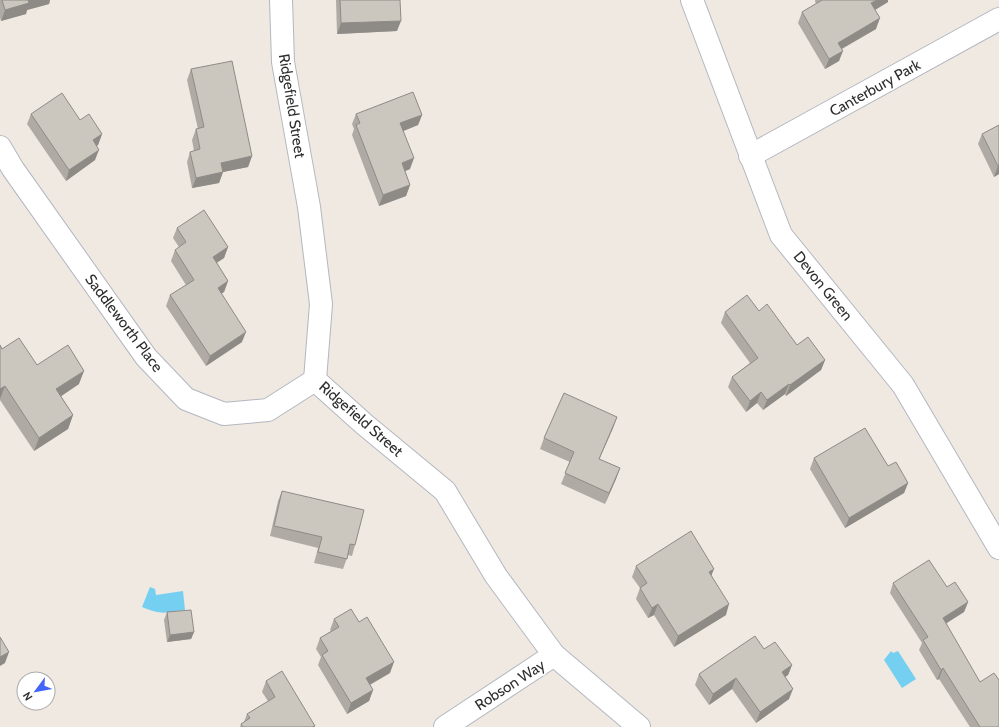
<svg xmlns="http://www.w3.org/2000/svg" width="999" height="727" font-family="Cabin,sans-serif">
<rect width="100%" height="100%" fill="#efe9e1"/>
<g fill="#75cff0">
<path d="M150 587 155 589 156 595 183 591 185 610C165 612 164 616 142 607Z"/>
<polygon points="891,651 893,653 898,651 916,679 902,688 884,660"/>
</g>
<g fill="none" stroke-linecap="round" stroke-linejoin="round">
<defs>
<g id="street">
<polyline points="281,0 283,62 309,207 321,304 315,380"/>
<polyline points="692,0 781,235 903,385 999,548"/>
<polyline points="0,147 13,169 146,357 186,399 224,414 268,410 315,380"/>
<polyline points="750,156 999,19"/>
<polyline points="315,380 364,424 445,491 496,576 554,655 639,727"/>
<polyline points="445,727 554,655"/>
</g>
</defs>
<use href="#street" stroke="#b4b7c1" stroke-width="24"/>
<use href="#street" stroke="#fff" stroke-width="22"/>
</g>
<g fill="#afaba4">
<polygon points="0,0 50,0 49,4 27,10 26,14 1,21 0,18"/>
<polygon points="336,0 400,0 397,31 337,34"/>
<polygon points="815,0 888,0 888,2 875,10 876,29 842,49 839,61 825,69 798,23 802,12 816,4 815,1"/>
<polygon points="191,69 252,156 248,167 223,172 219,183 192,188 187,162 190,152 194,151 192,140 196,129 198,129 187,80"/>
<polygon points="31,114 80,120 102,134 98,145 97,146 95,160 66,181 27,124"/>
<polygon points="356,114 422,115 418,125 403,131 410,169 405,171 410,185 406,196 379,206 352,135 354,129 352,124"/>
<polygon points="999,125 999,174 994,177 978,144 982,134"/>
<polygon points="177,228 228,247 224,258 217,263 228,281 224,292 221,294 242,342 206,366 166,306 170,295 186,285 171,261 175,250 179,247 173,238"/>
<polygon points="759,311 797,345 825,360 821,370 786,396 785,394 763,410 757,403 746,412 728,387 732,377 750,363 721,323 725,312"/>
<polygon points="0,345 2,349 79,384 61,396 73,415 68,429 34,451 0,400"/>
<polygon points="617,417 613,428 599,459 620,468 616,479 605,504 561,484 570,462 540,449 544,438"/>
<polygon points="814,458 888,466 908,483 904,493 845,528 810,469"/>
<polygon points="282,491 355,545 352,556 348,555 343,569 314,563 318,548 270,536 278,501"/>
<polygon points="636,566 712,576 726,615 674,647 654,615 648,618 636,599 640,588 632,577"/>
<polygon points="893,583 947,587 968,602 964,612 946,623 999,727 970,727 939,679 937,680 919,650 922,643 890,593"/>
<polygon points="167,612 194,632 191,639 167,642 164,620"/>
<polygon points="334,619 390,673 370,685 373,690 369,701 347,714 318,665 321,657 316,649 320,638 331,631 330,630"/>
<polygon points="764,649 792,665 788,675 785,677 789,699 756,723 732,689 709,705 695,685 699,674"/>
<polygon points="266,681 315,726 314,727 240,727 241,724 244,722 247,714 268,701 262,692"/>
</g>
<g fill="#8e8b86">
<polygon points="30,0 50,0 49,4 27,10 26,14 1,21 5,10"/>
<polygon points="877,0 888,0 888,2 868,14 871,3"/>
<polygon points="880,18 876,29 834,53 838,43"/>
<polygon points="401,21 397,31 337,34 341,23"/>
<polygon points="843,51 839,61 825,69 829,59"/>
<polygon points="422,115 418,125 396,134 400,123"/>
<polygon points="102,134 98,145 89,151 93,140"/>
<polygon points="99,150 95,160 66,181 69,170"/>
<polygon points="252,156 248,167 223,172 219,183 192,188 196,178 221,163"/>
<polygon points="414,158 410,169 398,174 402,163"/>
<polygon points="999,165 999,174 994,177 998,166"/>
<polygon points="410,185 406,196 379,206 383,195"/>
<polygon points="228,247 224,258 209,267 213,257"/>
<polygon points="228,281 224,292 214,298 218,288"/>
<polygon points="246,332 242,342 206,366 210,356"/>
<polygon points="825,360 821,370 786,396 790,385"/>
<polygon points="84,371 79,384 51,403 56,389"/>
<polygon points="789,384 785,394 763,410 767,400"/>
<polygon points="5,386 0,399 0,389"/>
<polygon points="761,392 757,403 746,412 750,401"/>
<polygon points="73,415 68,429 34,451 39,438"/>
<polygon points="617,417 613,428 595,469 599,459"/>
<polygon points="620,468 616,479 605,504 609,493"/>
<polygon points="908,483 904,493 845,528 849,518"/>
<polygon points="714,569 710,579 709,572"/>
<polygon points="968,602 964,612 939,628 943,618"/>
<polygon points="658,604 654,615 648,618 652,608"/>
<polygon points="729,604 726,615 674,647 678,636"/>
<polygon points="194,632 191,639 167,642 170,635"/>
<polygon points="9,652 5,663 0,666 0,657"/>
<polygon points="394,662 390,673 362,689 366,678"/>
<polygon points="792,665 788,675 778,682 782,672"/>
<polygon points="943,668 939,679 937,680 941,670"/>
<polygon points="736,678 732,689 709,705 713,694"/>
<polygon points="793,689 789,699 756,723 760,712"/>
<polygon points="373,690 369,701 347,714 351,703"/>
</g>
<g fill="#cbc7bf" stroke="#8e8b86">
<polygon points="2,0 30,0 28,0 29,3 5,10"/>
<polygon points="340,0 400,0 401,21 341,23"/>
<polygon points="822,0 877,0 871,3 880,18 838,43 843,51 829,59 802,12"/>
<polygon points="232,61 252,156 221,163 223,172 196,178 190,152 200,149 196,129 204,127 191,69"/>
<polygon points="413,92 422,115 400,123 414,158 402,163 410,185 383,195 356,125 360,123 356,114"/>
<polygon points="62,93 80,120 89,114 102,134 93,140 99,150 69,170 31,114"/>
<polygon points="999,125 999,165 998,166 982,134"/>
<polygon points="204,210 228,247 213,257 228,281 218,288 246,332 210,356 170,295 194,280 175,250 186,242 177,228"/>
<polygon points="747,295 759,311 767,304 797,345 808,337 825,360 790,385 789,384 767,400 761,392 750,401 732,377 758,358 725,312"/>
<polygon points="19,338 37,365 68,345 84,371 56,389 73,415 39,438 5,386 0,389 0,345 2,349"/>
<polygon points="564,393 617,417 599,459 620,468 609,493 565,473 574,452 544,438"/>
<polygon points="865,428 888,466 896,462 908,483 849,518 814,458"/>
<polygon points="282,491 364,510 355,545 350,544 347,559 318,552 322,537 274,526"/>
<polygon points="691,531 714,569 709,572 729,604 678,636 658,604 652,608 640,588 647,583 636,566"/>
<polygon points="929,560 947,587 955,582 968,602 943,618 980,682 994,673 999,680 999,727 980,727 943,668 941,670 923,640 928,637 893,583"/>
<polygon points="351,609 359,622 367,617 394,662 366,678 373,690 351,703 322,655 328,651 320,638 339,627 334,619"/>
<polygon points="191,610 194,632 170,635 167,612"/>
<polygon points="755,636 764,649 775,642 792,665 782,672 793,689 760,712 736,678 713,694 699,674"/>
<polygon points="0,637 9,652 0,657"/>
<polygon points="282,671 315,726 312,727 243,727 241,724 250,718 247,714 275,697 266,681"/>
</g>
<g text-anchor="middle" stroke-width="3.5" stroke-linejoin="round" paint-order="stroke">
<g font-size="15" fill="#2e2e2e" stroke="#fff">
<text transform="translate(875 88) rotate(-29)" y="5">Canterbury Park</text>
<text transform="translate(292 106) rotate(81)" y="5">Ridgefield Street</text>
<text transform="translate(823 286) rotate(51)" y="5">Devon Green</text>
<text transform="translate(124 323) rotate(53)" y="5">Saddleworth Place</text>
<text transform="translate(361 419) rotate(41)" y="5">Ridgefield Street</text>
<text transform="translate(510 685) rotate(-33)" y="5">Robson Way</text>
</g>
</g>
<g transform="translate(36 691) rotate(238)"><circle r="19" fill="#ffffff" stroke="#ababab"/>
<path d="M0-3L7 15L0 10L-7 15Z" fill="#4264fb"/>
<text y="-6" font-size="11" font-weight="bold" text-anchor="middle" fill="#2e2e2e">N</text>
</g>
</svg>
